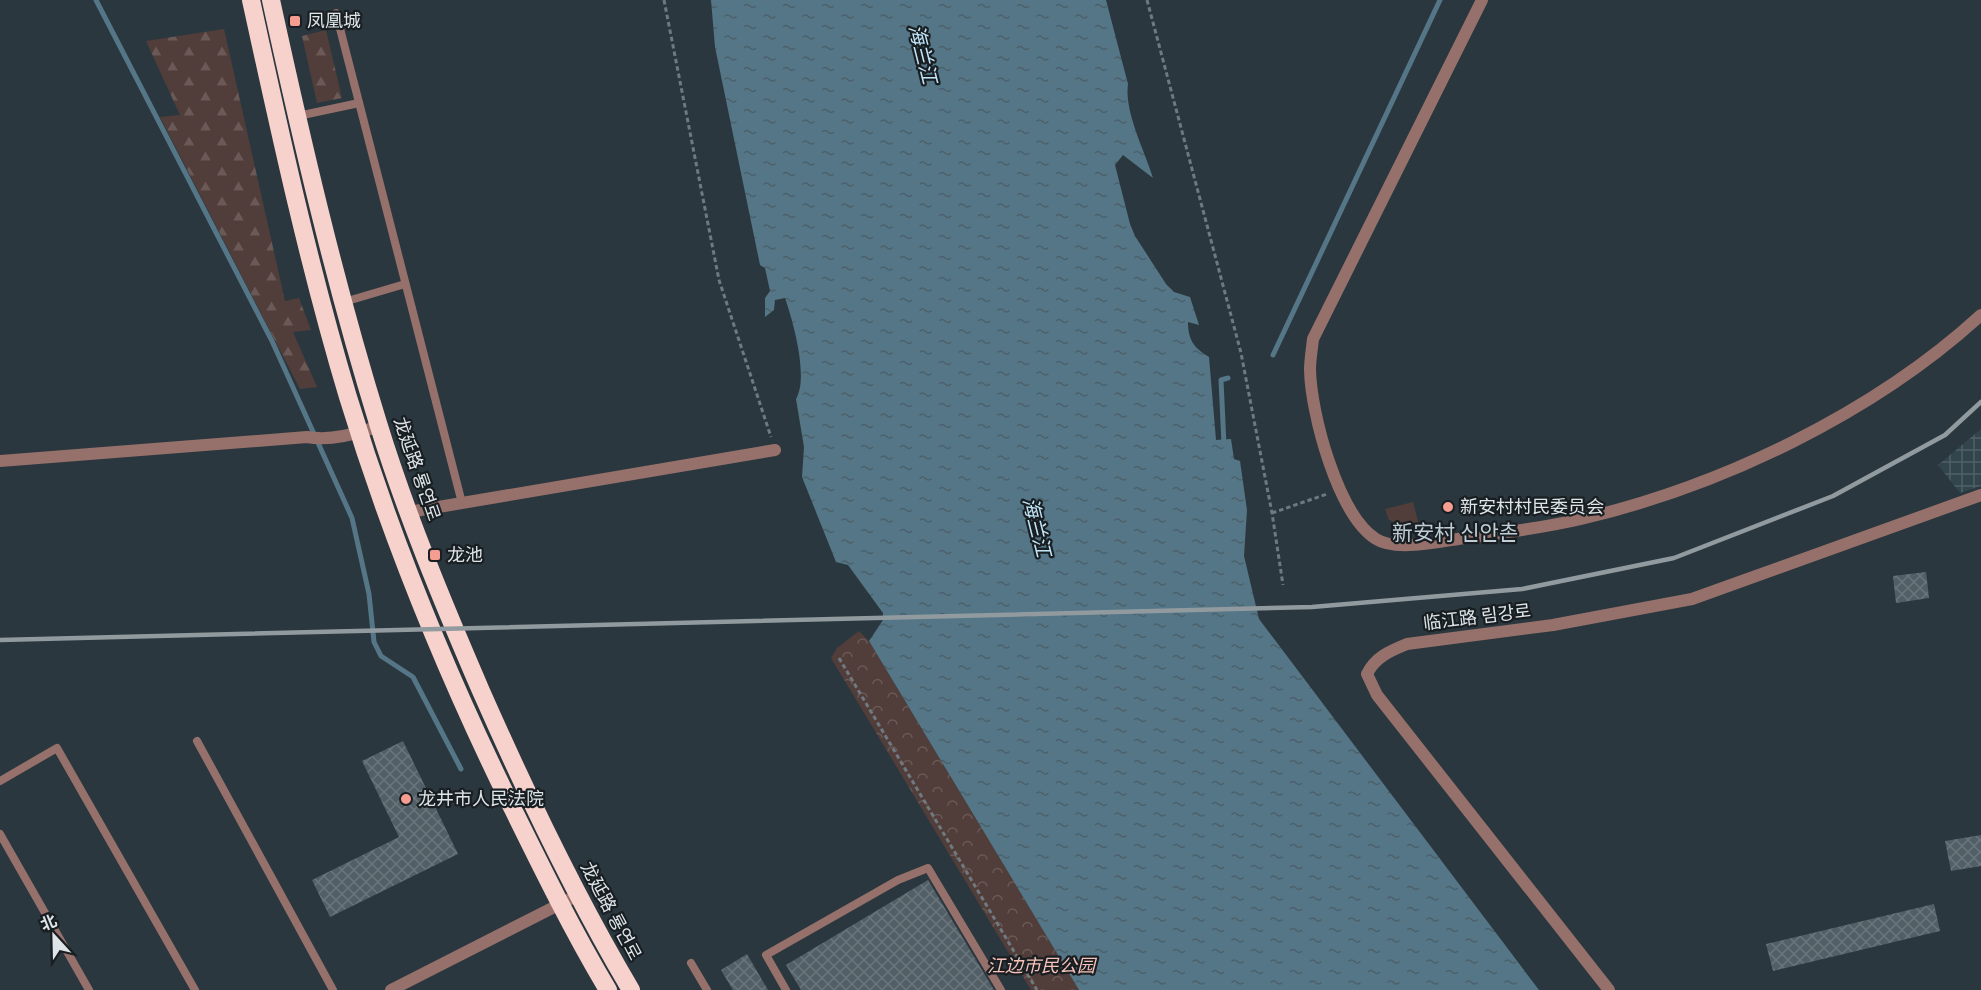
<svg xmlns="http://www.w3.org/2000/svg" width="1981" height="990" font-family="Spectral,'Noto Sans SC','Noto Sans KR',serif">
<defs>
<pattern id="industrial-grid" width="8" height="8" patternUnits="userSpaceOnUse" patternTransform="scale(1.5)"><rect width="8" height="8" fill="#32454d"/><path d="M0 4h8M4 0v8" fill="none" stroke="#4f6067"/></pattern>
<pattern id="forest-firs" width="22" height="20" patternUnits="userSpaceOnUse" patternTransform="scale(1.5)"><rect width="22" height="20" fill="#513d3a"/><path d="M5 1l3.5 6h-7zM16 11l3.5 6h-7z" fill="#6a5956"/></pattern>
<pattern id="park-crowns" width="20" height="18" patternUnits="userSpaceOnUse" patternTransform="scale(1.5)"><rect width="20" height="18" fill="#513d3a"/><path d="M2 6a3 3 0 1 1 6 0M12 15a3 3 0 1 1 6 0" fill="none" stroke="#6a5956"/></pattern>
<pattern id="water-ripples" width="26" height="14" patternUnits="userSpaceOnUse" patternTransform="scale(1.5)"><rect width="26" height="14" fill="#547687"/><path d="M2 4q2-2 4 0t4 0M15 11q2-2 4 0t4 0" fill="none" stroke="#4c606a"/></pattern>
<pattern id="building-cross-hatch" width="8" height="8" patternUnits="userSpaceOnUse" patternTransform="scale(1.5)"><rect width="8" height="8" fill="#525f66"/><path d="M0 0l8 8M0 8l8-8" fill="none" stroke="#6a767c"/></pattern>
</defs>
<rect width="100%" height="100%" fill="#2b373e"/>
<polygon fill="url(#industrial-grid)" points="1981,429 1981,486 1960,493 1938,465"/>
<polygon fill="#513d3a" points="1413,502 1419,525 1402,526 1389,520 1385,509"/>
<g fill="url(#forest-firs)">
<polygon points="224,29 285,301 299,298 311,330 293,332 317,387 300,389 160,117 180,115 146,41"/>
<polygon points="326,30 342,98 317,103 302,36"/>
</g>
<polygon fill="url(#park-crowns)" points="859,631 869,641 1079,990 1031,990 831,658 837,648"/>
<path fill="url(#water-ripples)" d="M711 0H1106L1128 84C1124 112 1145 151 1153 178L1123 155 1115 165 1130 224 1135 236 1166 284 1174 292 1190 297 1199 325 1188 322C1188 340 1194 348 1209 357L1216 440 1231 439 1234 459 1240 461 1247 510 1244 556 1259 619 1539 990H1079L869 641 883 620V613L848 565 836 562 802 477 804 447 796 399C809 377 793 321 785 298L775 300 774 310 765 317V298L770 291 765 268 760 265 715 47Z"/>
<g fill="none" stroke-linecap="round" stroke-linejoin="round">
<g stroke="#547687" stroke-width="5">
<polyline points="96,0 272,341 352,518 369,594 374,642 381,656 413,677 461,769"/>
<polyline points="1273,355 1440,0"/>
<polyline points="1224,445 1221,380 1228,378"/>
</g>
</g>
<g fill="url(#building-cross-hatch)">
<polygon points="1926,572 1929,598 1896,603 1893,576"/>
<polygon points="403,741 458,854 330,917 312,880 399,837 362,761"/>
<polygon points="1981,835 1981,866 1951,871 1945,841"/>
<polygon points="928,880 994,990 801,990 786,965"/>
<polygon points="1934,904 1940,931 1773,971 1766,944"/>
<polygon points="747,954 768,990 733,990 721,970"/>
</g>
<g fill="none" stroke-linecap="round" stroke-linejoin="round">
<g stroke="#6f797f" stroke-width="3" stroke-dasharray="4.5 3" stroke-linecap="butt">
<polyline points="664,0 719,280 771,437"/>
<polyline points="1147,0 1241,353 1272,513 1283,585"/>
<polyline points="1272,513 1327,494"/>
<polyline points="839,658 1037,990"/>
</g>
<g stroke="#96716b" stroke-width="8">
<polyline points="336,13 462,503"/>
<polyline points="298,116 359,103"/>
<polyline points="344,302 405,284"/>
<polyline points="197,741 333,990"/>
<polyline points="0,781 57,748 195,990"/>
<polyline points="0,834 89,990"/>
<polyline points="691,963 707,990"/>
<polyline points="786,990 766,955 898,880 928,868 1001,990"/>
</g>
<g stroke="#96716b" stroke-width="12">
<path d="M1482 0 1313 339C1312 349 1310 360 1310 370 1311 414 1338 515 1376 539 1396 552 1442 541 1465 538 1504 533 1543 528 1581 519 1722 486 1874 413 1981 315"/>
<path d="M0 461 307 437C331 441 356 434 379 426"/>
<polyline points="409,512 775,450"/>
<polyline points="391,990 578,895"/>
<path d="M1609 990 1377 695 1367 674C1375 657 1390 651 1407 644L1553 625 1692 599 1981 495"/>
</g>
<g stroke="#f7d2cc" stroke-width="18">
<path d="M251 0C280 133 309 267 348 397 390 535 444 668 507 797 539 862 571 928 608 990"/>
<path d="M271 0C302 142 335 284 378 423 406 514 443 603 481 691 526 793 574 894 631 990"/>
</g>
<polyline stroke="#919a9f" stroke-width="4.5" points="0,640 1312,607 1522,589 1674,558 1833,496 1945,435 1981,402"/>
</g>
<g fill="#f59d90" stroke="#181e21" stroke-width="2">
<rect x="289" y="15" width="12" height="12" rx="3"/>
<circle cx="1448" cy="507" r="6"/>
<rect x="429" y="549" width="12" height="12" rx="3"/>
<circle cx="406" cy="799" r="6"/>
</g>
<g text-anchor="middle" stroke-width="4.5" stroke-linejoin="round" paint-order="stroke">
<g font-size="18" fill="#dee5e9" stroke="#181e21" text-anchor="start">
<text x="307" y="27">凤凰城</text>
<text x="1460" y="513">新安村村民委员会</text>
<text x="447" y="561">龙池</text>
<text x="418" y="805">龙井市人民法院</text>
</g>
<g font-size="18" fill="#dee5e9" stroke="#181e21">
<text transform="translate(417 469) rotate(71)" y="6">龙延路 룡연로</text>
<text transform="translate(1477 617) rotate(-7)" y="6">临江路 림강로</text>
<text transform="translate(611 911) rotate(62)" y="6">龙延路 룡연로</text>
</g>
<g font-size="18" font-style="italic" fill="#f7c2ba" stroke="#181e21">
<text x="1041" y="972">江边市民公园</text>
</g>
<g font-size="20" font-style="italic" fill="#c1e5f9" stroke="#181e21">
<text transform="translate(923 54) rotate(76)" y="7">海兰江</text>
<text transform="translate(1037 527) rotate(76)" y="7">海兰江</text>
</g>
<g font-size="21" fill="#bfced6" stroke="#181e21">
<text x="1455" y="540">新安村 신안촌</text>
</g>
</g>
<g transform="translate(54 936) rotate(338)" stroke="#181e21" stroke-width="4.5" paint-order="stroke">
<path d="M0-4.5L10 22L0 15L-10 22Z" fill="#dee5e9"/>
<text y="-9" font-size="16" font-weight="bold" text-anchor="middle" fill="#dee5e9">北</text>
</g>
</svg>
